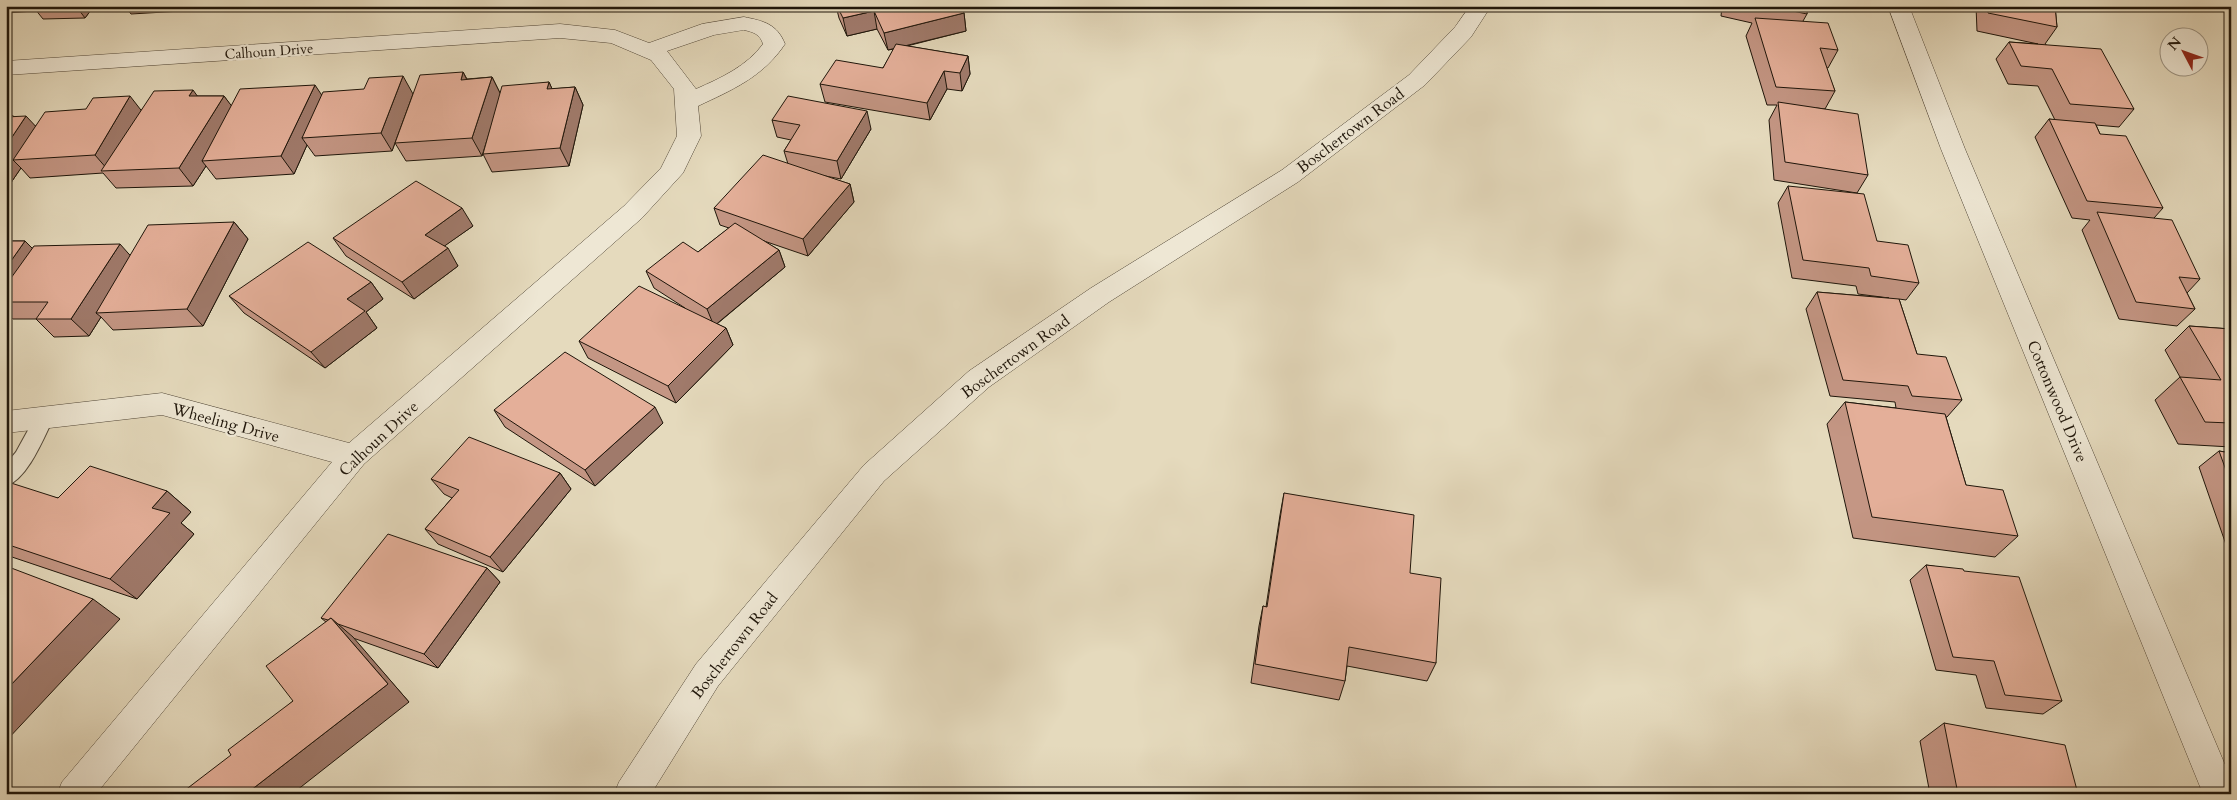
<svg xmlns="http://www.w3.org/2000/svg" width="2237" height="800" font-family="Cardo,serif">
<rect width="100%" height="100%" fill="#e5dabd"/>
<filter id="stains"><feTurbulence type="fractalNoise" baseFrequency=".004" numOctaves="4"/><feColorMatrix values="0 0 0 0 .2 0 0 0 0 .09 0 0 0 0 .02 0 0 0 .5 -.17"/></filter>
<radialGradient id="worn" r=".72"><stop offset=".6" stop-color="#630" stop-opacity="0"/><stop offset="1" stop-color="#630" stop-opacity=".3"/></radialGradient>
<g fill="none" stroke-linecap="round" stroke-linejoin="round">
<defs>
<path id="service" d="M45 409 52 412 54 417C44 437 28 479 6 486V464L16 452 38 412Z"/>
<g id="minor">
<polygon points="1888,6 1909,6 1965,149 2231,779 2231,794 2203,794 1941,149"/>
<path d="M744 17C764 21 777 24 785 44 763 77 732 90 698 106L701 136 683 173 642 218 364 464 96 794H57L62 782 332 462 162 415 6 433V411L162 393 349 443 624 206 661 168 677 136 674 89 651 60 611 43 560 38 6 75V61L560 24 615 30 649 43 702 24ZM744 30C753 32 760 34 763 44 747 66 721 78 696 89L667 51 714 35Z"/>
</g>
<polygon id="tertiary" points="1470,6 1491,6 1471,37 1425,85 1298,182 1109,302 989,387 884,481 718,686 651,794 614,794 619,782 696,664 864,465 969,371 1091,288 1282,170 1409,75 1455,27"/>
</defs>
<use href="#service" stroke="#504637" stroke-width="2"/>
<use href="#minor" stroke="#504637" stroke-width="1"/>
<use href="#tertiary" stroke="#504637" stroke-width="1"/>
<use href="#service" fill="#eee7d4" fill-rule="evenodd"/>
<use href="#minor" fill="#eee7d4" fill-rule="evenodd"/>
<use href="#tertiary" fill="#eee7d4" fill-rule="evenodd"/>
</g>
<g fill="#c49684" stroke="#1e150a">
<polygon points="6,6 104,6 94,6 85,18 43,19 35,9 34,11 7,13 6,14"/>
<polygon points="125,6 201,6 198,10 131,14"/>
<polygon points="836,6 960,6 964,13 966,31 907,46 968,56 970,74 962,91 947,89 930,120 825,102 820,84 883,68 894,49 888,50 877,29 847,36 839,18"/>
<polygon points="1722,6 1807,6 1807,14 1803,21 1838,50 1828,68 1826,68 1835,91 1825,109 1816,108 1868,175 1857,193 1774,180 1769,120 1777,105 1767,105 1746,36 1752,23 1721,16"/>
<polygon points="1976,6 2055,6 2057,27 2045,44 2134,109 2119,127 2096,125 2100,134 2163,208 2154,218 2200,279 2187,293 2195,309 2177,326 2119,319 2082,230 2090,220 2072,218 2035,137 2049,119 2055,120 2038,86 2008,84 1996,59 2009,42 2038,44 1977,31"/>
<polygon points="463,72 467,79 492,77 500,93 549,82 552,89 575,87 583,105 569,166 492,172 483,154 483,153 482,156 406,161 395,143"/>
<polygon points="413,94 392,151 315,156 307,145 294,174 216,179 206,166 193,186 116,188 103,173 30,178 21,168 8,187 6,187 6,109 13,116 35,126 141,110 197,96 224,96 231,106 322,95"/>
<polygon points="772,120 871,129 841,179 820,175 850,184 854,202 808,256 764,241 779,250 785,267 717,324 726,328 733,345 676,403 588,358 579,341 685,308 654,288 646,271 698,252 729,228 720,225 714,208 788,164 784,151 791,140 777,137"/>
<polygon points="1788,186 1877,241 1919,283 1906,300 1899,299 1917,354 1962,400 1947,417 1946,417 1966,485 2018,536 1995,557 1853,538 1827,424 1845,402 1896,408 1895,402 1830,396 1806,309 1817,292 1889,298 1858,294 1856,286 1792,278 1778,203"/>
<polygon points="234,222 248,239 203,326 113,330 101,317 89,336 54,337 36,319 13,319 6,313 6,241 25,241 32,248 130,255"/>
<polygon points="473,226 444,246 458,266 414,299 346,256 333,238"/>
<polygon points="371,282 383,299 366,312 377,328 325,368 244,313 229,296"/>
<polygon points="2189,326 2231,329 2231,447 2178,444 2155,400 2180,377 2165,350"/>
<polygon points="494,410 663,423 595,486 505,427"/>
<polygon points="2219,451 2231,453 2231,559 2199,467"/>
<polygon points="560,473 571,489 503,572 438,544 425,529 452,498 444,494 431,479"/>
<polygon points="6,488 58,498 167,491 191,512 181,523 194,534 137,599 6,555"/>
<polygon points="1284,493 1410,573 1436,663 1427,681 1347,666 1345,681 1339,700 1251,683 1259,626 1263,606 1266,607 1280,515"/>
<polygon points="1926,565 1964,571 2062,701 2043,714 1986,708 1976,675 1936,670 1910,580"/>
<polygon points="487,568 500,582 438,668 353,638 409,702 231,755 293,701 326,622 321,618"/>
<polygon points="1944,723 2078,794 1930,794 1920,741"/>
</g>
<g fill="#a07a6b" stroke="#1e150a">
<polygon points="30,6 33,6 35,9 34,11"/>
<polygon points="76,6 94,6 85,18"/>
<polygon points="196,6 201,6 198,10"/>
<polygon points="246,6 268,6 248,9"/>
<polygon points="874,11 877,29 847,36 843,18"/>
<polygon points="964,13 966,31 888,50 884,33"/>
<polygon points="968,56 970,74 962,91 960,73"/>
<polygon points="944,71 947,89 930,120 927,103"/>
<polygon points="463,72 472,90 461,80"/>
<polygon points="403,76 413,94 392,151 381,133"/>
<polygon points="492,77 501,95 482,156 472,138"/>
<polygon points="549,82 557,100 547,89"/>
<polygon points="315,85 327,103 302,138 307,145 294,174 281,156"/>
<polygon points="575,87 583,105 569,166 560,148"/>
<polygon points="193,90 206,108 189,96"/>
<polygon points="130,96 144,114 108,170 95,155"/>
<polygon points="224,96 237,113 202,161 206,166 193,186 179,168"/>
<polygon points="6,109 19,123 6,130"/>
<polygon points="867,111 871,129 841,179 837,161"/>
<polygon points="26,116 42,133 13,160 21,168 8,187 6,185 6,146"/>
<polygon points="850,184 854,202 808,256 803,239"/>
<polygon points="462,208 473,226 436,252 425,235"/>
<polygon points="234,222 248,239 203,326 187,309"/>
<polygon points="25,241 42,258 6,302 6,268"/>
<polygon points="120,244 136,262 96,313 101,317 89,336 71,319"/>
<polygon points="448,248 458,266 414,299 402,282"/>
<polygon points="779,250 785,267 714,326 707,309"/>
<polygon points="371,282 383,299 366,312 377,328 325,368 311,352 347,299"/>
<polygon points="726,328 733,345 676,403 668,386"/>
<polygon points="655,407 663,423 595,486 585,470"/>
<polygon points="560,473 571,489 503,572 490,557"/>
<polygon points="167,491 191,512 181,523 194,534 137,599 110,579 152,508"/>
<polygon points="487,568 500,582 438,668 424,654"/>
<polygon points="93,599 120,619 6,741 6,690"/>
<polygon points="331,618 353,637 409,702 292,794 246,794 388,684"/>
</g>
<g fill="#e4af99" stroke="#1e150a">
<polygon points="837,6 960,6 964,13 884,33 874,11 843,18"/>
<polygon points="1769,6 1807,6 1807,14"/>
<polygon points="1988,6 2055,6 2057,27 1988,13"/>
<polygon points="1755,18 1828,23 1838,50 1820,48 1835,91 1776,87"/>
<polygon points="2009,42 2101,49 2134,109 2070,104 2052,69 2021,66"/>
<polygon points="896,44 968,56 960,73 944,71 927,103 820,84 836,60 883,68"/>
<polygon points="463,72 461,80 492,77 472,138 395,143 420,75"/>
<polygon points="403,76 381,133 302,138 323,92 364,89 369,78"/>
<polygon points="549,82 547,89 575,87 560,148 483,154 502,86"/>
<polygon points="315,85 281,156 202,161 240,89"/>
<polygon points="193,90 189,96 224,96 179,168 101,171 154,91"/>
<polygon points="130,96 95,155 13,160 45,112 86,109 93,98"/>
<polygon points="788,96 867,111 837,161 784,151 800,125 772,120"/>
<polygon points="1778,102 1858,114 1868,175 1785,162"/>
<polygon points="26,116 6,146 6,117"/>
<polygon points="2049,119 2095,123 2100,134 2126,136 2163,208 2087,201"/>
<polygon points="763,155 850,184 803,239 714,208"/>
<polygon points="416,181 462,208 425,235 448,248 402,282 333,238"/>
<polygon points="1788,186 1864,194 1877,241 1908,245 1919,283 1871,276 1869,268 1803,260"/>
<polygon points="2097,212 2172,220 2200,279 2179,277 2195,309 2136,302"/>
<polygon points="234,222 187,309 96,313 148,225"/>
<polygon points="735,223 779,250 707,309 646,271 683,242 698,252"/>
<polygon points="6,241 25,241 6,268"/>
<polygon points="308,242 371,282 347,299 365,311 311,352 229,296"/>
<polygon points="120,244 71,319 36,319 48,302 6,302 6,285 34,246"/>
<polygon points="639,286 726,328 668,386 579,341"/>
<polygon points="1817,292 1899,299 1917,354 1946,357 1962,400 1912,396 1908,386 1843,380"/>
<polygon points="2189,326 2231,329 2231,423 2205,422 2180,377 2221,380"/>
<polygon points="565,352 655,407 585,470 494,410"/>
<polygon points="1845,402 1945,414 1966,485 2003,490 2018,536 1872,517"/>
<polygon points="469,437 560,473 490,557 425,529 459,490 431,479"/>
<polygon points="2219,451 2231,453 2231,484"/>
<polygon points="90,466 167,491 152,508 170,513 110,579 6,544 6,488 11,483 58,498"/>
<polygon points="1284,493 1414,515 1410,573 1441,578 1436,663 1349,647 1345,681 1255,664 1263,606 1267,607"/>
<polygon points="388,534 487,568 424,654 338,624 331,618 328,620 321,618"/>
<polygon points="1926,565 1963,569 1964,571 2019,577 2062,701 2005,695 1994,661 1953,657"/>
<polygon points="6,566 93,599 6,690"/>
<polygon points="331,618 388,684 246,794 180,794 231,755 228,750 293,701 266,666"/>
<polygon points="1944,723 2065,745 2078,794 1958,794"/>
</g>
<g text-anchor="middle" stroke-width="4.5" stroke-linejoin="round" paint-order="stroke">
<g font-size="14" fill="#1e150a" stroke="#eee7d4">
<text transform="translate(269 51) rotate(-4)" y="5">Calhoun Drive</text>
</g>
<g font-size="16" fill="#1e150a" stroke="#eee7d4">
<text transform="translate(1350 130) rotate(-37)" y="6">Boschertown Road</text>
<text transform="translate(1015 356) rotate(-36)" y="6">Boschertown Road</text>
<text transform="translate(2058 401) rotate(67)" y="6">Cottonwood Drive</text>
<text transform="translate(226 422) rotate(15)" y="6">Wheeling Drive</text>
<text transform="translate(378 438) rotate(-43)" y="6">Calhoun Drive</text>
<text transform="translate(734 645) rotate(-52)" y="6">Boschertown Road</text>
</g>
</g>
<rect width="2237" height="800" fill="none" stroke="#e5dabd" stroke-width="25"/>
<rect x="8" y="8" width="2222" height="785" fill="none" stroke="#1e150a" stroke-width="2.5"/>
<rect x="12" y="12" width="2212" height="775" fill="none" stroke="#1e150a"/>
<g transform="translate(2184 52) rotate(311)"><circle r="24" fill="#eee7d4" stroke="#9b9383"/>
<path d="M0-4L9 19L0 12L-9 19Z" fill="#8f2418"/>
<text y="-8" font-size="14" font-weight="bold" text-anchor="middle" fill="#1e150a">N</text>
</g>
<rect width="100%" height="100%" filter="url(#stains)"/>
<rect width="100%" height="100%" fill="url(#worn)"/>
</svg>
